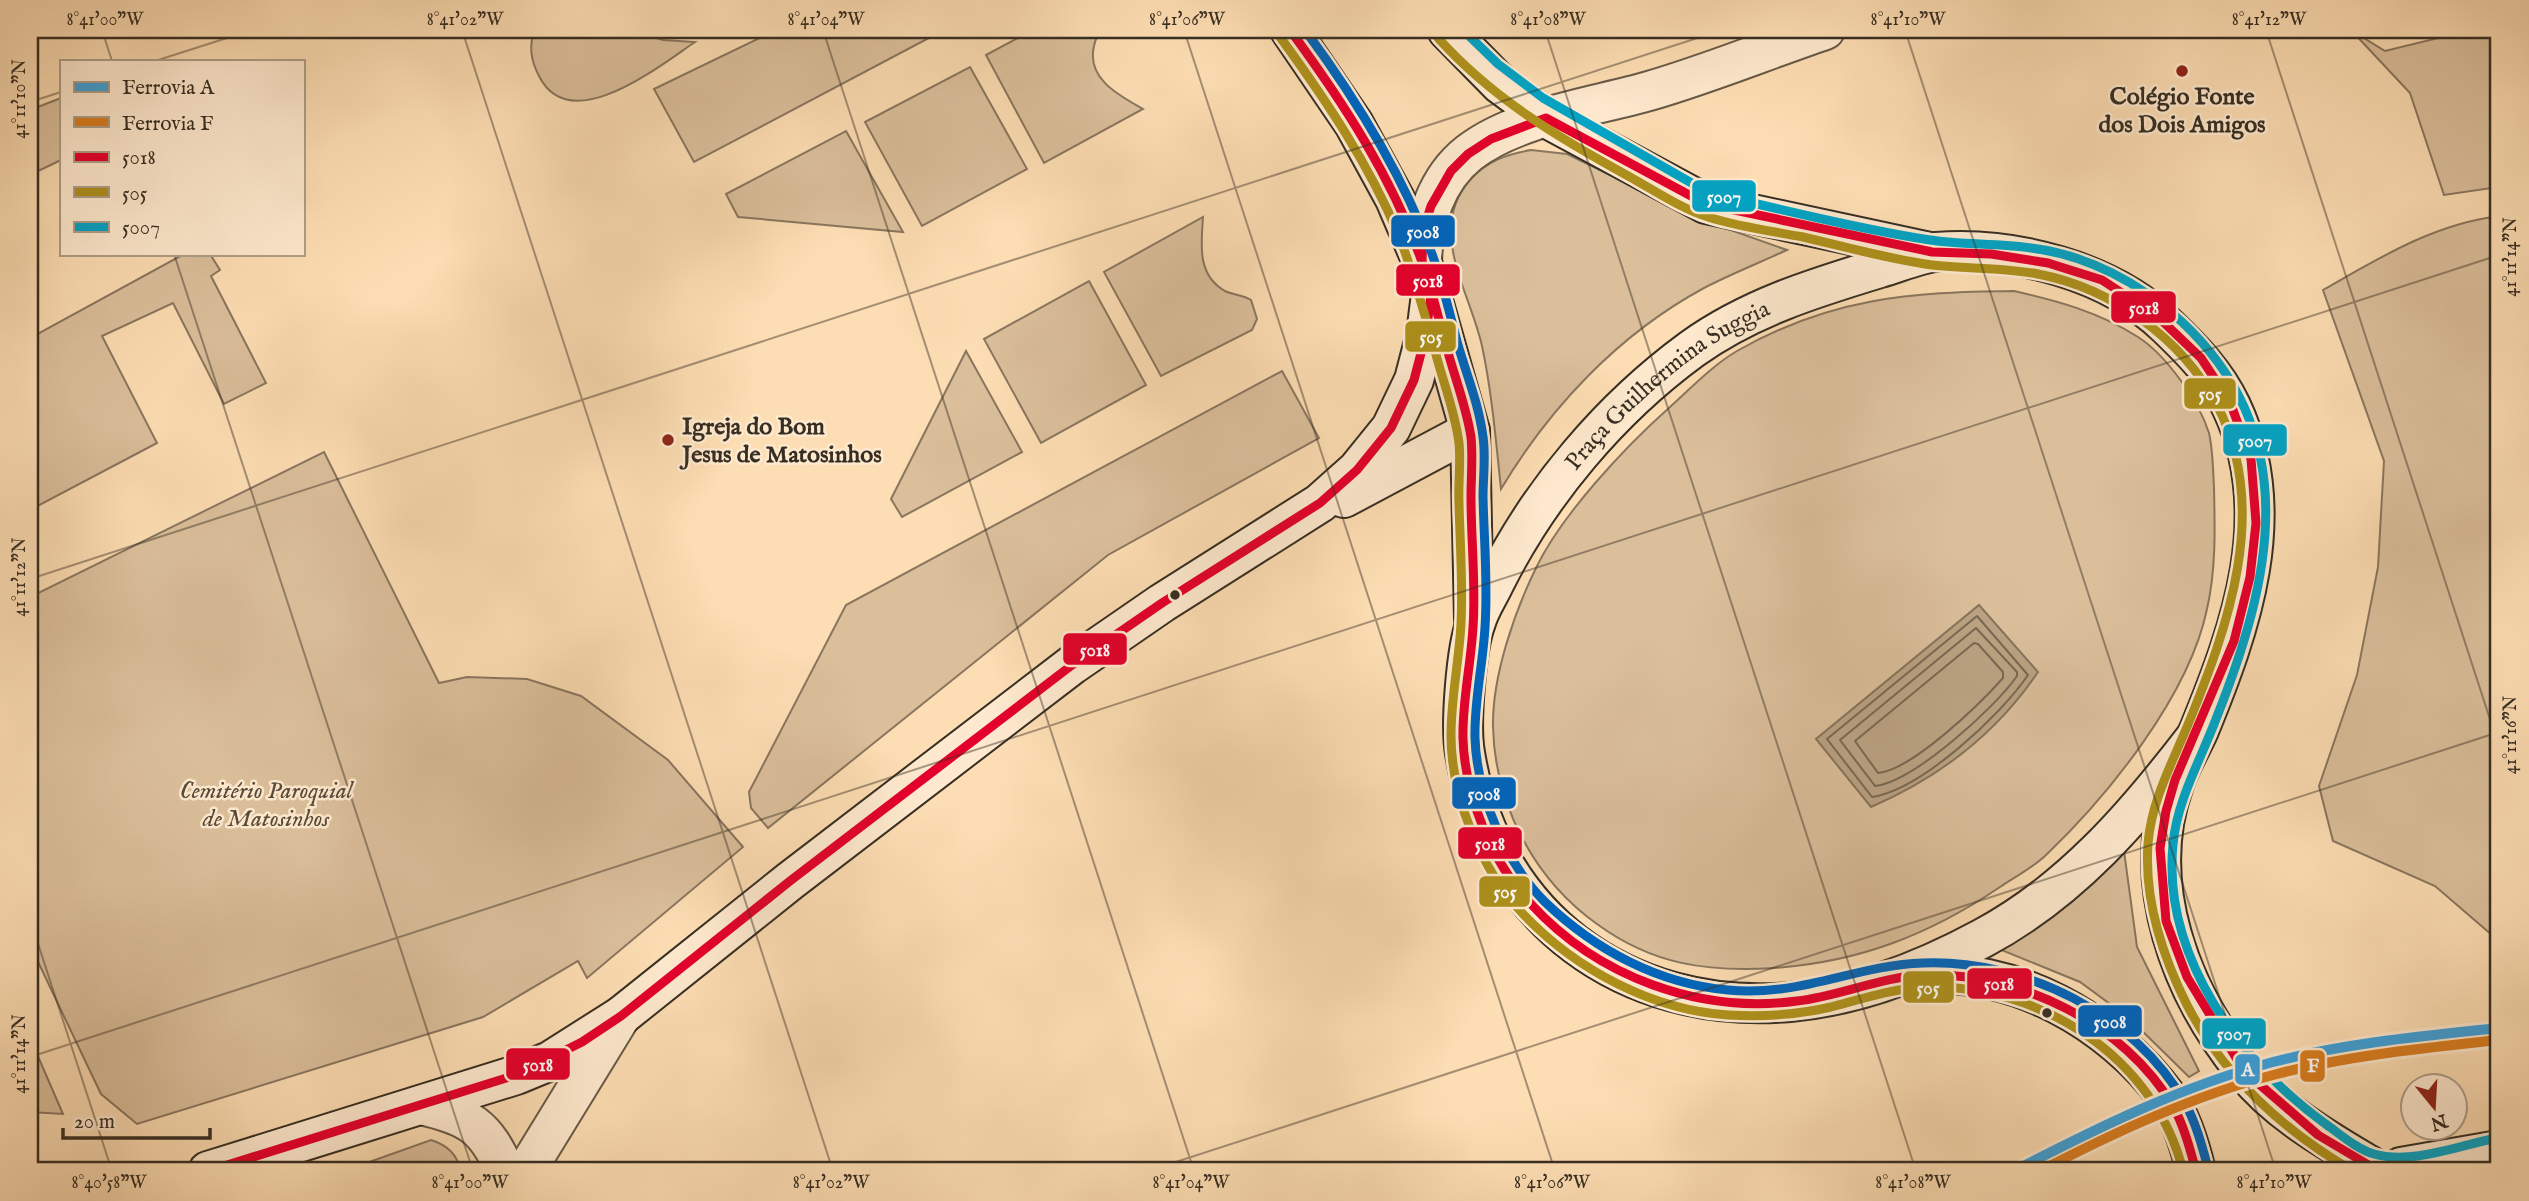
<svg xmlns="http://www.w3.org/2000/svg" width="2529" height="1201" font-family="'IM FELL English',serif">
<rect width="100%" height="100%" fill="#fdddb3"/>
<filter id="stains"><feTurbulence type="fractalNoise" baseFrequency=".00286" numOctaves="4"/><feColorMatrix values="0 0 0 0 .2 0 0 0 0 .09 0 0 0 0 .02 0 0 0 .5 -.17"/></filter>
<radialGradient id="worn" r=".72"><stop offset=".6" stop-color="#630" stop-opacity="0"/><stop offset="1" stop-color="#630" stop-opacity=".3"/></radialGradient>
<g fill="#dbbf9b" stroke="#89765f" stroke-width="2">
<path d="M535 30H631L663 40 695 42C658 67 570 138 539 76 531 61 528 46 535 30Z"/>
<polygon points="776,30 944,30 694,162 654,89"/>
<path d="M1033 30H1099C1098 35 1095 40 1094 46 1086 79 1120 96 1143 109L1044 163 986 55Z"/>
<polygon points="2351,30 2385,51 2471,30 2499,30 2499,187 2444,195 2410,93"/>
<polygon points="970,67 1027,169 922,226 865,122"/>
<polygon points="61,98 61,160 30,175 30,110"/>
<polygon points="846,131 903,232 738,217 726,194"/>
<path d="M1531 150 1567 154 1705 221 1787 250C1759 263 1731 274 1704 288 1619 334 1550 407 1501 489 1496 442 1492 393 1482 346 1470 291 1426 230 1470 180 1487 161 1507 154 1531 150Z"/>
<path d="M2499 216V941L2435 886 2333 841 2319 786 2357 675 2378 567 2384 461 2323 290C2379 258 2434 224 2499 216Z"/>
<path d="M1203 217C1201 245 1197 275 1225 291 1233 295 1243 295 1251 300L1257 319 1252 330 1161 376 1104 272Z"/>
<polygon points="184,254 210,254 220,270 211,276 266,383 224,404 173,303 102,336 157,443 30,510 30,338"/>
<polygon points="1089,281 1146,385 1041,443 984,339"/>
<path d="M2014 291C2058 301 2099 312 2138 337 2166 355 2199 401 2209 433 2213 450 2213 471 2214 488 2215 528 2216 570 2207 609 2189 696 2108 796 2045 856 2032 868 2015 877 2000 887 1929 935 1859 962 1774 968 1707 972 1653 965 1597 924 1534 879 1495 805 1493 727 1492 677 1514 613 1536 568 1562 514 1625 447 1670 407 1691 388 1713 365 1737 351 1830 298 1910 292 2014 291Z"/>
<polygon points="966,351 1022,452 902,517 891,499"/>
<polygon points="1282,371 1319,438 1108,555 768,828 751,808 749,792 846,605"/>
<polygon points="324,452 439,683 467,677 527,679 581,696 668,760 743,847 587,978 578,961 483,1017 137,1124 101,1094 30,945 30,597"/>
<polygon points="2124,851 2137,947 2199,1071 2189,1077 2129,1018 2080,982 1999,949"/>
<polygon points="30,1038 63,1114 30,1112"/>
<path d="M431 1140C447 1145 458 1154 460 1171H344Z"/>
</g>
<path fill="#baa282" stroke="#86745c" stroke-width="2" d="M1979 605 2038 672C1997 733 1938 778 1871 807L1816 739Z"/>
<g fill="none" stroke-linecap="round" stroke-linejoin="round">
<g stroke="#786852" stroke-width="2">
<path d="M1977 616 2028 675C2001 715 1921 790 1872 797L1827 739Z"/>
<path d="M1976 628 2017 672V676C1995 708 1913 782 1875 786L1840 740Z"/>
<path d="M1974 643 1978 644 2003 672V678C1980 704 1912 770 1878 773L1855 741Z"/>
</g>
<defs>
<g id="street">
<path d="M1422 262C1423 222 1436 179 1469 153 1515 117 1593 107 1649 91 1708 74 1766 50 1825 30"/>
<path d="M421 1105C469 1116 486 1126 505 1171"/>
<polyline points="526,1171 621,1016"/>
</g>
<g id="secondary">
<polyline points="1290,30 1354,124 1395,199 1422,262 1470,431 1474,619"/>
<polyline points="1447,30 1500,84 1546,118 1706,204 1930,252"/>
<polyline points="1344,498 1470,431"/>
<path id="s1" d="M2195 738C2136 815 2071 891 1983 938 1924 970 1858 996 1790 1002 1625 1016 1491 917 1465 753 1460 725 1466 648 1476 622 1480 608 1489 595 1495 582 1540 492 1610 409 1692 349 1749 308 1814 288 1880 268 1898 263 1918 254 1936 252 2015 246 2110 271 2167 326 2192 350 2216 374 2231 406 2282 513 2241 628 2199 730 2191 748 2180 765 2174 784 2139 883 2180 991 2244 1070 2277 1112 2327 1140 2372 1167"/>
<path d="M1917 976C2011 963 2113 1023 2167 1097 2182 1119 2190 1146 2196 1171"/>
<polyline points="2401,1167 2499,1150"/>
<polyline points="208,1171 516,1075 550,1061 621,1016 790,881 1072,665 1162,603 1320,503 1357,470 1391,428 1414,380 1426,334 1431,294"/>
</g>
</defs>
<use href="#street" stroke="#685a47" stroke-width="42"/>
<use href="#secondary" stroke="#372e23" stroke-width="42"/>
<use href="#street" stroke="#fee9ce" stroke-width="38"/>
<use href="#secondary" stroke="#fee9ce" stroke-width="38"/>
<defs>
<g id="bus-1">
<path d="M1290 30C1343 102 1392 177 1422 262 1432 289 1438 318 1446 345 1454 376 1466 405 1471 437 1473 457 1471 477 1471 497 1471 541 1476 584 1473 627 1471 664 1462 702 1463 739 1465 796 1492 863 1531 904 1598 977 1699 1014 1797 1001 1840 996 1880 977 1924 975 2019 972 2124 1023 2173 1106 2184 1126 2190 1149 2196 1171"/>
<polyline points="208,1171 516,1075 582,1042 621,1016 790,881 1072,665 1162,603 1320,503 1357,470 1391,428 1414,380 1426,334 1431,294 1422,262 1423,231 1431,206 1451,171 1468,154 1491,139 1546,118 1706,204 1932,252 1991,254 2048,263 2102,280 2157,316 2201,358 2230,402 2251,459 2256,523 2250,577 2234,641 2175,780 2166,811 2160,848 2166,921 2187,977 2244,1071 2318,1135 2372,1167 2401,1167 2415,1171"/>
</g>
<g id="bus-2">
<path d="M1280 37C1326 100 1369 164 1399 236 1414 274 1424 313 1435 351 1443 382 1455 411 1459 443 1461 463 1458 483 1459 503 1460 543 1463 583 1461 624 1459 661 1451 698 1451 735 1451 797 1481 870 1524 915 1577 970 1652 1010 1728 1015 1763 1017 1797 1015 1831 1007 1861 999 1892 989 1923 987 2039 983 2155 1057 2183 1171"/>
<path d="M1438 38C1493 99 1559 138 1630 177 1655 191 1680 208 1708 217 1739 227 1771 231 1803 237 1846 247 1888 259 1932 265 1967 269 2003 267 2038 274 2111 288 2182 338 2217 405 2271 509 2228 627 2187 727 2171 765 2151 803 2148 844 2144 900 2162 955 2187 1005 2224 1076 2284 1131 2353 1171"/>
</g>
<path id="bus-3" d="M1463 30 1498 64 1543 98 1702 189 1731 198C1797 213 1864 230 1930 240 1963 245 1997 243 2031 248 2087 255 2141 283 2182 322 2305 437 2271 581 2216 719 2201 759 2177 800 2173 844 2162 956 2241 1064 2327 1125 2341 1135 2357 1149 2374 1154 2412 1165 2460 1145 2497 1138"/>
<path id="bus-4" d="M1305 30C1356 99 1402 173 1432 254 1443 284 1450 315 1458 345 1467 376 1479 405 1483 437 1486 457 1483 477 1483 497 1484 540 1488 583 1485 627 1483 664 1474 701 1475 738 1477 795 1505 862 1545 902 1595 950 1659 984 1728 990 1802 997 1855 965 1923 963 2024 959 2135 1014 2185 1103 2196 1123 2202 1146 2208 1168"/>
</defs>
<use href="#bus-1" stroke="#fee9ce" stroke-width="14"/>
<use href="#bus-2" stroke="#fee9ce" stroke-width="14"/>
<use href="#bus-3" stroke="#fee9ce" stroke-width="14"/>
<use href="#bus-4" stroke="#fee9ce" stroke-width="14"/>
<use href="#bus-1" stroke="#e4002b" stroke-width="9"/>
<use href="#bus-2" stroke="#ad901b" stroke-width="9"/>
<use href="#bus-3" stroke="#03a3c5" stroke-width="9"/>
<use href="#bus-4" stroke="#0065bd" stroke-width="9"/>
<defs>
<path id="rail-1" d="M2014 1171C2097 1128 2182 1086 2273 1062 2347 1043 2423 1036 2499 1028"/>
<path id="rail-2" d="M2040 1171C2115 1132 2195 1095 2277 1074 2350 1055 2425 1048 2499 1040"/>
</defs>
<use href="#rail-1" stroke="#fee9ce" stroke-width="16"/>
<use href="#rail-2" stroke="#fee9ce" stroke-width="16"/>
<use href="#rail-1" stroke="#3ca1db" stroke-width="10"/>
<use href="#rail-2" stroke="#d97d20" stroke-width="10"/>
</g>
<path fill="none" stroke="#372e23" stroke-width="2" stroke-opacity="0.45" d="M102 30 112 61M462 30 833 1171M823 30 1194 1171M1184 30 1555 1171M1545 30 1916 1171M1905 30 2276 1171M2266 30 2499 747M155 61 252 30M30 102 61 92M174 254 473 1171M30 579 1722 30M30 919 112 1171M30 1057 2499 255M1148 1171 2499 732"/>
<g fill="#8f2418" stroke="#fee9ce" stroke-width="2.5">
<circle cx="2182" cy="71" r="7"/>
<circle cx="668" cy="440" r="7"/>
</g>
<g fill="#372e23" stroke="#fee9ce" stroke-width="2.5">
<circle cx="1175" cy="595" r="6"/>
<circle cx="2047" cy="1013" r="6"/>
</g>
<g text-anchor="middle" stroke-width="5" stroke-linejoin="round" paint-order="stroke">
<g font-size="24" font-weight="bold" fill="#372e23" stroke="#fee9ce">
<text x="2182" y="104">Colégio Fonte<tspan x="2182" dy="28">dos Dois Amigos</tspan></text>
<text x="682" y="434" text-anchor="start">Igreja do Bom<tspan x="682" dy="28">Jesus de Matosinhos</tspan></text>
</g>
<g font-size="24" fill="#372e23" stroke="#fee9ce">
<text dy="8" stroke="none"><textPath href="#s1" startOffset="1395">Praça Guilhermina Suggia</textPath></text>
</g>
<g font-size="24" font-style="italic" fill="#584b3b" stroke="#fee9ce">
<text x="266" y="798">Cemitério Paroquial<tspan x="266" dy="28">de Matosinhos</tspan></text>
</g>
</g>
<g stroke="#fee9ce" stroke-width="2.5">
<rect x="1691" y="179" width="66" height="34" rx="7" fill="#03a3c5"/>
<rect x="1390" y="214" width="66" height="34" rx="7" fill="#0065bd"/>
<rect x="1395" y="263" width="66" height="34" rx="7" fill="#e4002b"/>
<rect x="2110" y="290" width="67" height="34" rx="7" fill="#e4002b"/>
<rect x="1404" y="320" width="53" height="33" rx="7" fill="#ad901b"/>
<rect x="2183" y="377" width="54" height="33" rx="7" fill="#ad901b"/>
<rect x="2222" y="423" width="66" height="34" rx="7" fill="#03a3c5"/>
<rect x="1062" y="632" width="66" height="34" rx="7" fill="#e4002b"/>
<rect x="1451" y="776" width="66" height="34" rx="7" fill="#0065bd"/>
<rect x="1457" y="826" width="66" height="34" rx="7" fill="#e4002b"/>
<rect x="1478" y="875" width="53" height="33" rx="7" fill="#ad901b"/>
<rect x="1966" y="967" width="67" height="33" rx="7" fill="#e4002b"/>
<rect x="1902" y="970" width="53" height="34" rx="7" fill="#ad901b"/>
<rect x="2077" y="1004" width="66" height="34" rx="7" fill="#0065bd"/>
<rect x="2201" y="1017" width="66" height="33" rx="7" fill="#03a3c5"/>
<rect x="505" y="1047" width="66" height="34" rx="7" fill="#e4002b"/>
<rect x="2299" y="1049" width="27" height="34" rx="7" fill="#d97d20"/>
<rect x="2234" y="1053" width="27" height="33" rx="7" fill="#3ca1db"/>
</g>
<g font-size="19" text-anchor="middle" font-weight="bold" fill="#fff">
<text x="1724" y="203">5007</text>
<text x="1423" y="238">5008</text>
<text x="1428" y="287">5018</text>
<text x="2144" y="314">5018</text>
<text x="1431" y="343">505</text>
<text x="2210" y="400">505</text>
<text x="2255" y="447">5007</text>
<text x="1095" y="656">5018</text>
<text x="1484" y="800">5008</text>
<text x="1490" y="850">5018</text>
<text x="1505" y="898">505</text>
<text x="1999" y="990">5018</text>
<text x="1928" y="994">505</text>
<text x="2110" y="1028">5008</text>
<text x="2234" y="1040">5007</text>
<text x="538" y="1071">5018</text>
<text x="2313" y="1072">F</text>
<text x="2248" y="1076">A</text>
</g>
<rect width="2529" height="1201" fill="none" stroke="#fdddb3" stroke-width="77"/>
<rect x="60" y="60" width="245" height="196" fill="#fee9ce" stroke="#ae9e8a" stroke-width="2"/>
<rect x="74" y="82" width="35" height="10" fill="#3ca1db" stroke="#ae9e8a" stroke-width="2"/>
<text x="122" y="94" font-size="21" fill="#372e23">Ferrovia A</text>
<rect x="74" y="117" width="35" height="10" fill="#d97d20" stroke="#ae9e8a" stroke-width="2"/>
<text x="122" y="130" font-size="21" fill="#372e23">Ferrovia F</text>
<rect x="74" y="152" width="35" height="10" fill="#e4002b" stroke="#ae9e8a" stroke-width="2"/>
<text x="122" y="164" font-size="21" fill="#372e23">5018</text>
<rect x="74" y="187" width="35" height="10" fill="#ad901b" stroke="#ae9e8a" stroke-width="2"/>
<text x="122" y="200" font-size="21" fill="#372e23">505</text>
<rect x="74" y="222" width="35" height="10" fill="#03a3c5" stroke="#ae9e8a" stroke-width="2"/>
<text x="122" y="234" font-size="21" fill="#372e23">5007</text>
<g transform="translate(2434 1107) rotate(162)"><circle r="33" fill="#fee9ce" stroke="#ae9e8a" stroke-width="2"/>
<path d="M0-5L12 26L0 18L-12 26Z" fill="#8f2418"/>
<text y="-10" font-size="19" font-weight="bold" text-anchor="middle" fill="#372e23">N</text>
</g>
<path d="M63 1128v10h147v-10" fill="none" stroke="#372e23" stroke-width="3.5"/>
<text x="74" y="1128" font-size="21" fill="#372e23" stroke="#fee9ce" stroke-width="5" paint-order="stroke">20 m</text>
<rect x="38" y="38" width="2452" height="1124" fill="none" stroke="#372e23" stroke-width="2.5"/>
<g font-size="18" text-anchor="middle" fill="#372e23">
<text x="105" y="25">8°41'00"W</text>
<text x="465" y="25">8°41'02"W</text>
<text x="826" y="25">8°41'04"W</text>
<text x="1187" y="25">8°41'06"W</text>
<text x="1548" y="25">8°41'08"W</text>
<text x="1908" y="25">8°41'10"W</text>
<text x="2269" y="25">8°41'12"W</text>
<text transform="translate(19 99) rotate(-90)" y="6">41°11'10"N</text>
<text transform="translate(2510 257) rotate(-90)" y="6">41°11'14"N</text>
<text transform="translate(19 577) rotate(-90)" y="6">41°11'12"N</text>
<text transform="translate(2510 735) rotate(-90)" y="6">41°11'16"N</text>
<text transform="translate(19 1054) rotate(-90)" y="6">41°11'14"N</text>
<text x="109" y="1188">8°40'58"W</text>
<text x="470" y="1188">8°41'00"W</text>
<text x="831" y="1188">8°41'02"W</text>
<text x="1191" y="1188">8°41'04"W</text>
<text x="1552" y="1188">8°41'06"W</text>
<text x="1913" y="1188">8°41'08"W</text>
<text x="2274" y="1188">8°41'10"W</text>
</g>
<rect width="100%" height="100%" filter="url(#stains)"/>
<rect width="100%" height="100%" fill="url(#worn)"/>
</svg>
